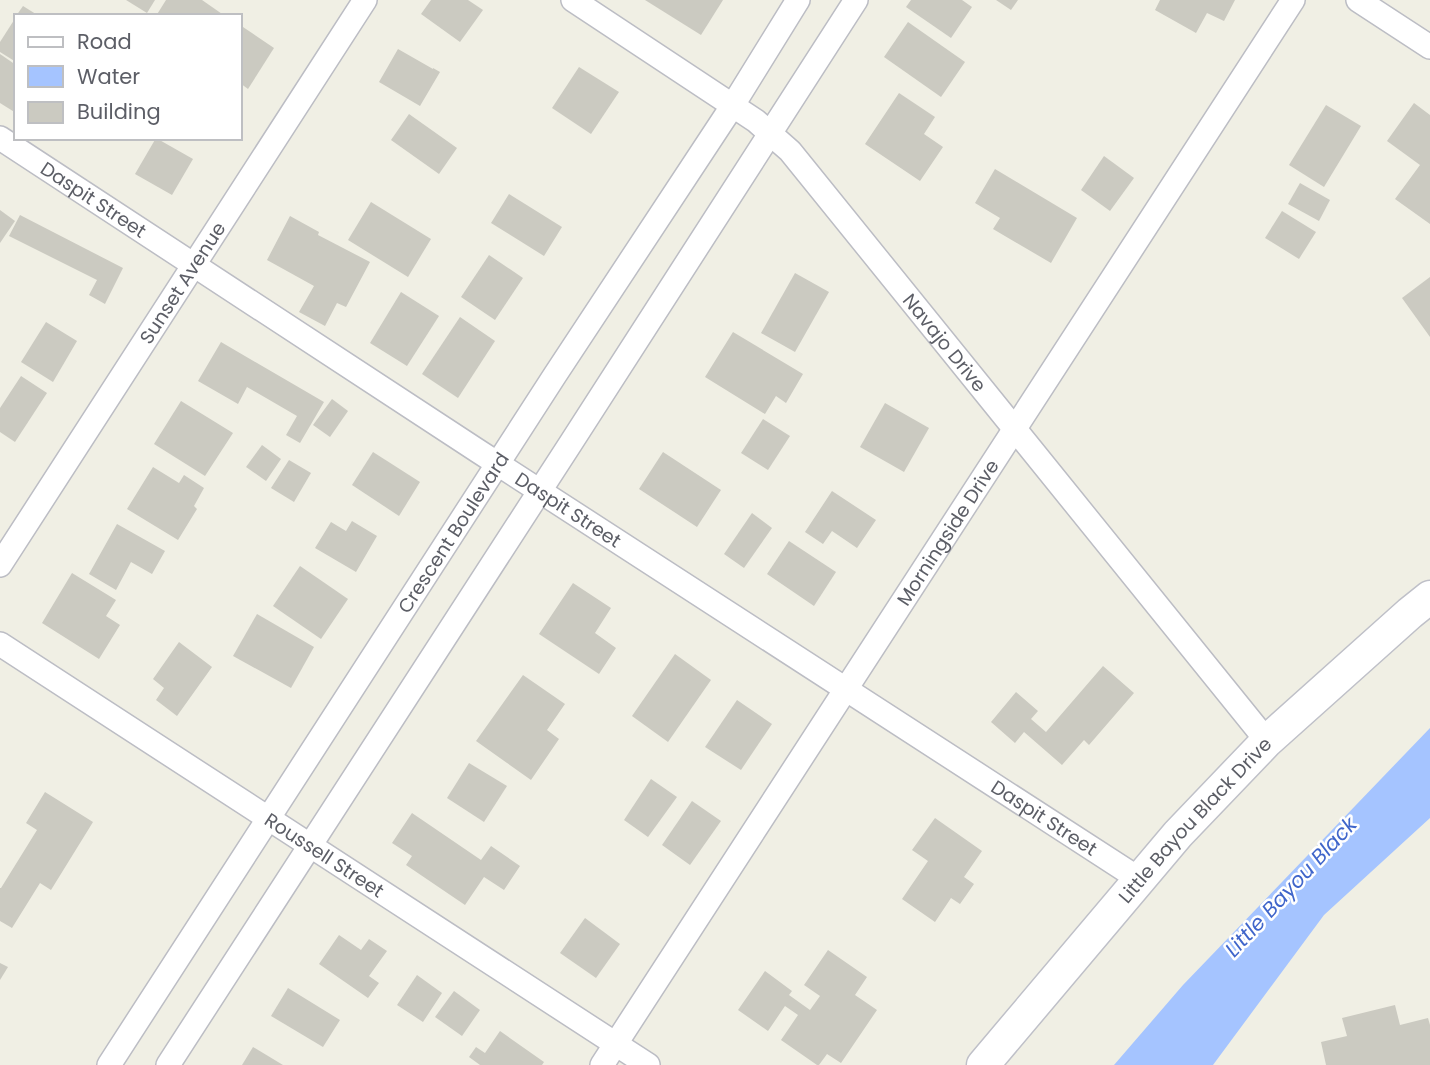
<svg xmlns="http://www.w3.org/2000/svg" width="1430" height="1065" font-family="Poppins,sans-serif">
<rect width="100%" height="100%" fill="#f0efe4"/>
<polygon fill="#a5c4ff" points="1430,728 1430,818 1324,915 1213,1065 1114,1065 1183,985"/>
<g fill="#cbcac1">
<polygon points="126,0 155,0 147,13"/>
<polygon points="166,0 202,0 225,16 156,16"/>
<polygon points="431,0 468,0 483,10 460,42 421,14"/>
<polygon points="645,0 723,0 701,35"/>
<polygon points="911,0 962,0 972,7 951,38 906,7"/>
<polygon points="996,0 1018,0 1011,10"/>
<polygon points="1160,0 1235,0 1224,21 1207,13 1196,33 1155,10"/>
<polygon points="23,6 39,16 16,16"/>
<polygon points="16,17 16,62 0,52 0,42"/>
<polygon points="908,22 965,62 941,97 884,57"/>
<polygon points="240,25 274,48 248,89 240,83"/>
<polygon points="398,49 433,69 433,68 440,72 420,106 379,82"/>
<polygon points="0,54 16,65 16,113 0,103"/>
<polygon points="579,67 619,92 591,134 552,108"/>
<polygon points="899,93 935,117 924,134 943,147 920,181 865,144"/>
<polygon points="1414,103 1430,115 1430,224 1395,199 1420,165 1387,141"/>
<polygon points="1326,105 1361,126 1324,187 1289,165"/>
<polygon points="409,114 457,148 439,174 391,140"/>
<polygon points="156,138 193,159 172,195 135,174"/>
<polygon points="1104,156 1134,178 1110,211 1081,190"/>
<polygon points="995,169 1077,218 1051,263 993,229 1000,218 975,203"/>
<polygon points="1300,183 1330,200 1319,221 1288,204"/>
<polygon points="509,194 562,227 544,256 491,223"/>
<polygon points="371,202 431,239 408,277 348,240"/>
<polygon points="0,210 15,221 0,243"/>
<polygon points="1282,211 1316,232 1299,259 1265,238"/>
<polygon points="20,215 123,268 105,304 89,295 97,280 9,236"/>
<polygon points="290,216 319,232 318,235 370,262 346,307 337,303 325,326 299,312 314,286 267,260"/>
<polygon points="489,255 523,278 495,320 461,297"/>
<polygon points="795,273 829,292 795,352 761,333"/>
<polygon points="1430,277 1430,337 1402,298"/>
<polygon points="401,292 439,316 407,366 370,343"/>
<polygon points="460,317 495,341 458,398 422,374"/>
<polygon points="46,322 77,341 53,382 21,362"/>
<polygon points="733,332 803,374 786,403 776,396 765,414 705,377"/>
<polygon points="221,342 324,402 300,443 286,435 297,416 247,387 238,404 198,381"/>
<polygon points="21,376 47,393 15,442 0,432 0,408"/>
<polygon points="332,399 348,411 330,437 313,425"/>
<polygon points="181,401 233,433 205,476 154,444"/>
<polygon points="885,403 929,428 904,472 860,447"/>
<polygon points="763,419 790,436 768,470 741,453"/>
<polygon points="262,445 281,459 266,481 246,467"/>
<polygon points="373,452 420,482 399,516 352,485"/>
<polygon points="663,452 721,490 697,527 639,489"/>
<polygon points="289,460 311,473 294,502 271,488"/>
<polygon points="153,467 179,483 184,475 204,488 194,506 197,509 178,540 127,509"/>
<polygon points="832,491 876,520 857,548 832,531 823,544 805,532"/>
<polygon points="752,513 772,528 744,568 724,554"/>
<polygon points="352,521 377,536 356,572 315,548 331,522 346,531"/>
<polygon points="117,524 165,551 152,574 131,562 116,590 89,574"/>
<polygon points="789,541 836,572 814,606 767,574"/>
<polygon points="300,566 348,599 321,639 273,606"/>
<polygon points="72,573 116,600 106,616 120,625 99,659 42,623"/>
<polygon points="573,583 611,608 595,633 616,648 599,674 539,634"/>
<polygon points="257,614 314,647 291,688 233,656"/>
<polygon points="179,642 212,667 177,716 156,700 164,688 153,679"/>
<polygon points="675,654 711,680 668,742 632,716"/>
<polygon points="1103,666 1134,693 1089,745 1084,740 1062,765 1024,732 1015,743 991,722 1016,692 1038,711 1031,719 1046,732"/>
<polygon points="523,675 565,704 547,730 559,739 531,780 476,741"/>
<polygon points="737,700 772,724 741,770 705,747"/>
<polygon points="469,763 507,786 484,822 447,798"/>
<polygon points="651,779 677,797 648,837 624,820"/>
<polygon points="45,792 93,822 51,890 40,883 12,928 0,921 0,888 1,888 37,830 26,823"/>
<polygon points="692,801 721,821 690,865 662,845"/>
<polygon points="412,813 481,860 491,846 520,866 504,890 484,877 465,905 406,865 412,856 392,843"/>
<polygon points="935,818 982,851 964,877 974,884 960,904 951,898 935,922 902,899 928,861 912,850"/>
<polygon points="585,918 620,944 596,978 560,953"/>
<polygon points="339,935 361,950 369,939 387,951 369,976 379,983 368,998 319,964"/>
<polygon points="828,950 867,977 855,995 877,1010 841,1063 827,1054 819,1065 817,1065 781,1040 798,1015 785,1006 768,1031 738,1010 765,971 792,991 789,995 810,1010 820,996 804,985"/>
<polygon points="0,963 8,967 0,980"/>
<polygon points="417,975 442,993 423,1022 397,1005"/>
<polygon points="288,988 340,1020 323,1047 271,1016"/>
<polygon points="454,991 480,1010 462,1036 435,1017"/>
<polygon points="1395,1005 1400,1025 1428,1018 1430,1025 1430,1065 1326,1065 1321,1042 1347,1036 1342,1018"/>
<polygon points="500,1031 544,1062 542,1065 480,1065 469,1057 476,1047 485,1053"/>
<polygon points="253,1047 283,1065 242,1065"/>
</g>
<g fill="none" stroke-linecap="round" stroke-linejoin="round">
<defs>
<g id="minor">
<path id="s1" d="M573 0 756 121 790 151 1267 741"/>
<polyline points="1358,0 1430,47"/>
<path id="s2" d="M0 138 478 451 1139 879"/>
<path id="s3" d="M0 565 365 0"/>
<path id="s4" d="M0 644 648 1065"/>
<path id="s5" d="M109 1065 555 375 733 105 798 0"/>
<path d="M168 1065C398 710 628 356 856 0"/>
<path id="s6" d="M602 1065 1293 0"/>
</g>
<g id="secondary">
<path id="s7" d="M983 1065 1178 834 1267 741 1410 613 1430 597"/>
</g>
</defs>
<use href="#minor" stroke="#bcbdc4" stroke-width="26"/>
<use href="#secondary" stroke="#bfc0c8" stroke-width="35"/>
<use href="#minor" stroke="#fff" stroke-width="23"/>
<use href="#secondary" stroke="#fff" stroke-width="32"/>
</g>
<g text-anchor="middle" stroke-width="5" stroke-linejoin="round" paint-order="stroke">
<g font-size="19" fill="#5c5e66" stroke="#fff">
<text dy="7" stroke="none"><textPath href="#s2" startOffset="112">Daspit Street</textPath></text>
<text dy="7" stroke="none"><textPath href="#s3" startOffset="336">Sunset Avenue</textPath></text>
<text dy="7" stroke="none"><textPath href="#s1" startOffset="511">Navajo Drive</textPath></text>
<text dy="7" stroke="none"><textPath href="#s2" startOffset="679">Daspit Street</textPath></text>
<text dy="7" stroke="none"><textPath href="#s6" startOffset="635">Morningside Drive</textPath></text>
<text dy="7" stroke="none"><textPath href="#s5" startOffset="634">Crescent Boulevard</textPath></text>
<text dy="7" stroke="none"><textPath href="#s2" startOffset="1246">Daspit Street</textPath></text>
<text dy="7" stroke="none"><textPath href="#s7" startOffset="324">Little Bayou Black Drive</textPath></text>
<text dy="7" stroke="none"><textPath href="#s4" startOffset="387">Roussell Street</textPath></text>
</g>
<g font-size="21" font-style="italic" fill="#3f65ca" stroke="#fff">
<text transform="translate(1291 887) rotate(-47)" y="7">Little Bayou Black</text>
</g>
</g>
<rect x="14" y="14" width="228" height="126" fill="#ffffff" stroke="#bebfc2" stroke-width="2"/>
<rect x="28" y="37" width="35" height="10" fill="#ffffff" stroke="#bebfc2" stroke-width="2"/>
<text x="77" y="49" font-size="21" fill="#5c5e66">Road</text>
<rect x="28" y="66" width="35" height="21" fill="#a5c4ff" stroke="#bebfc2" stroke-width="2"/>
<text x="77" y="84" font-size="21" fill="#5c5e66">Water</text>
<rect x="28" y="102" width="35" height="21" fill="#cbcac1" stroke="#bebfc2" stroke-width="2"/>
<text x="77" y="119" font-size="21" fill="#5c5e66">Building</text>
</svg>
